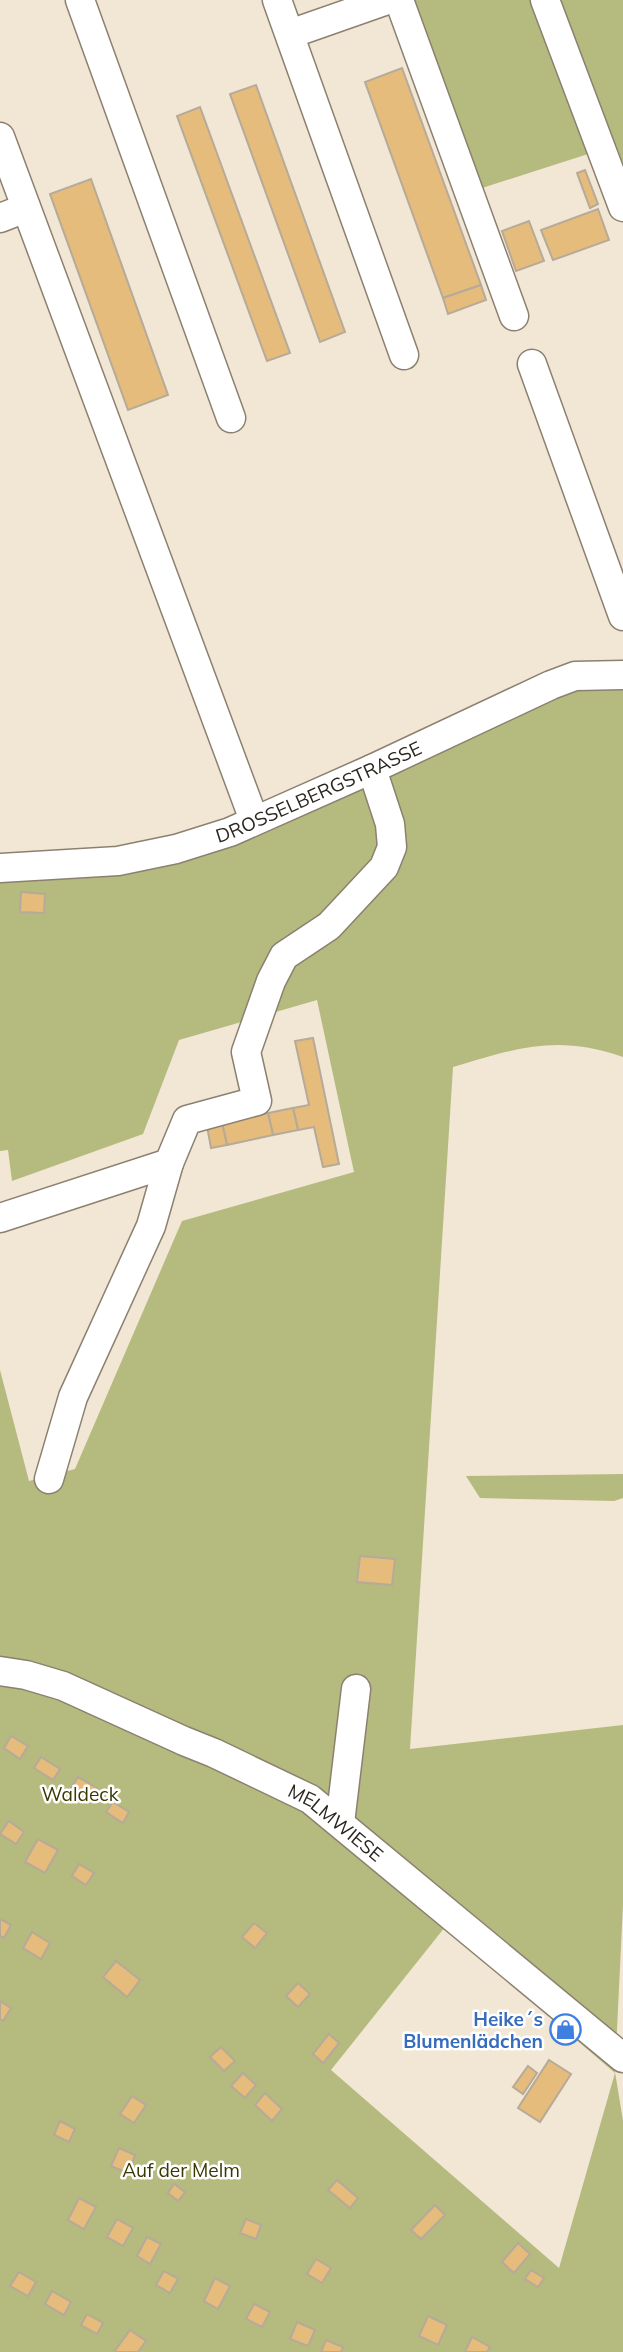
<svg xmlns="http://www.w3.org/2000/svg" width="623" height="2352" font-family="Mulish,sans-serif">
<rect width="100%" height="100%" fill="#f2e6d4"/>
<g fill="#b5ba7e" fill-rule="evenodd">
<polygon points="409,0 623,0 623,164 616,145 479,189"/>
<path d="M599 685 623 686V1057C557 1034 516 1048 453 1067L410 1749 623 1725V1904L615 2072 623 2121V2352H0V1370L29 1481 75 1469 182 1221 354 1172 317 1000 179 1040 143 1134 12 1181 8 1150 0 1151V879L141 865 561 693ZM445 1927 615 2073 559 2268 331 2070Z"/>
<polygon points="623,1474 623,1498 614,1501 480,1498 466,1476"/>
</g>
<g fill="#e6bc7c" stroke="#b6aa98" stroke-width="2">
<polygon points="402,68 481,285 443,298 365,82"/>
<polygon points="256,85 345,332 320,342 230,94"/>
<polygon points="200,107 290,353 267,361 177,116"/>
<polygon points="585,170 598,204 590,208 577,173"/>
<polygon points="91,179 168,395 128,410 50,194"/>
<polygon points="598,209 609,240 553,260 541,230"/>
<polygon points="529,221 544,261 516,271 502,231"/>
<polygon points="481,285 486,300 448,314 443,298"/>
<polygon points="21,892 45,894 44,913 20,912"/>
<polygon points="313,1038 339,1164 323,1167 314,1127 298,1130 293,1108 309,1105 295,1041"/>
<polygon points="293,1108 298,1130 273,1135 268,1113"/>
<polygon points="268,1113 273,1135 227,1145 222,1123"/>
<polygon points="222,1123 227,1145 211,1148 207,1126"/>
<polygon points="360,1556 395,1559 392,1585 357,1582"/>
<polygon points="11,1736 28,1746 20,1759 4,1748"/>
<polygon points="41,1757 60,1769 53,1780 34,1768"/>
<polygon points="78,1777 97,1788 89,1801 70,1790"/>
<polygon points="113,1802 129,1812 123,1823 106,1812"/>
<polygon points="9,1821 24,1832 16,1844 0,1834"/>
<polygon points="38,1839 58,1850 45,1873 25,1862"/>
<polygon points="79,1864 94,1873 86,1885 72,1876"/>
<polygon points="0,1919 11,1925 4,1938 0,1936"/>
<polygon points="254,1923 267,1933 255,1948 242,1937"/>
<polygon points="32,1932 50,1943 41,1959 23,1948"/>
<polygon points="116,1961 140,1980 127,1997 103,1977"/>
<polygon points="298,1983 310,1994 298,2007 286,1996"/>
<polygon points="0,2001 11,2008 3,2021 0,2019"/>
<polygon points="329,2034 339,2043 323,2063 313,2054"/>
<polygon points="221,2047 235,2061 224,2071 210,2057"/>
<polygon points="549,2060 571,2074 540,2122 518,2108"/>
<polygon points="528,2066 537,2073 523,2094 513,2087"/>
<polygon points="243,2073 256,2085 245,2098 231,2086"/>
<polygon points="265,2093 282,2109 272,2121 255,2105"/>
<polygon points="132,2096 146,2105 134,2123 120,2114"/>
<polygon points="60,2121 75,2129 69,2142 54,2135"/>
<polygon points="119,2148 135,2155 128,2173 111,2166"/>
<polygon points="337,2180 358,2198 350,2208 328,2190"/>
<polygon points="174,2184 185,2192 178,2201 168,2193"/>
<polygon points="79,2198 96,2207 84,2229 68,2220"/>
<polygon points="435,2205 445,2215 421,2239 411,2230"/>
<polygon points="117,2219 133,2228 123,2246 107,2237"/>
<polygon points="246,2219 261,2225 256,2239 240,2233"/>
<polygon points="147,2237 161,2244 150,2264 137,2256"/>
<polygon points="518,2243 530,2254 514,2273 502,2262"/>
<polygon points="316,2259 331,2268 322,2283 307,2274"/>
<polygon points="531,2270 544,2278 538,2287 525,2279"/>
<polygon points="164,2271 178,2279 170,2293 156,2285"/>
<polygon points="19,2272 36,2282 28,2296 10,2286"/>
<polygon points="215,2278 230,2286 218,2309 204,2301"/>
<polygon points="52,2291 71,2302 64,2315 45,2304"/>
<polygon points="254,2304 270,2312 262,2327 246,2319"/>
<polygon points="87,2314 103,2323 97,2334 81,2325"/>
<polygon points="428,2316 447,2325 438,2345 419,2336"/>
<polygon points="297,2322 315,2330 308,2346 290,2339"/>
<polygon points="130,2330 146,2341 138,2352 114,2352"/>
<polygon points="472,2337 490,2347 487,2352 465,2352"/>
<polygon points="326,2340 343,2347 341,2352 321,2352"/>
</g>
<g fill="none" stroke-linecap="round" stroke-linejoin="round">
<defs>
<g id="minor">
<polyline points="80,0 231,418"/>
<polyline points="277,0 404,355"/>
<polyline points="399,0 514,316"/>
<polyline points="545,0 623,207"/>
<polyline points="290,34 387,0"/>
<polyline points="0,137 254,820"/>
<polyline points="0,218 26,208"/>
<polyline points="532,364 623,616"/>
<path id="s1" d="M0 868 118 861 176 849 230 832 372 769 551 685 575 676 623 675"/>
<polyline points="0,1218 169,1163 187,1120 257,1101 246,1052 271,981 284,956 329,926 384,867 392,847 390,824 372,769"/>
<polyline points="49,1479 73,1397 151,1226 169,1163"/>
<path id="s2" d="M0 1671 26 1675 63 1686 184 1741 214 1753 310 1799 623 2058"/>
<polyline points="340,1823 356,1689"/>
</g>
</defs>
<use href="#minor" stroke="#8c8070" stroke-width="31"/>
<use href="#minor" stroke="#fff" stroke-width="28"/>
</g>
<defs>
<symbol id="shop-ring" viewBox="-11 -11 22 22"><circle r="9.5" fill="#fff" stroke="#3f7fe0" stroke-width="1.5"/><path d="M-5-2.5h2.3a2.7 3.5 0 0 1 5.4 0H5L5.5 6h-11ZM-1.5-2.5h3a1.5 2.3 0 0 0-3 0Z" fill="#3f7fe0"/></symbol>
</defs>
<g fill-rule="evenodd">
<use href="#shop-ring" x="548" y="2012" width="35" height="35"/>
</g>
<g text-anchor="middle" stroke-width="5" stroke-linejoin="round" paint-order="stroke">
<g font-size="19" fill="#2a261f" stroke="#fff">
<text dy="7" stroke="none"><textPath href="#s1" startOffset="331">DROSSELBERGSTRASSE</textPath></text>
<text dy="7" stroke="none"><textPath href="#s2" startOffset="371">MELMWIESE</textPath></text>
</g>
<g font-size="19" fill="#373900" stroke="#fff">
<text x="80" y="1801">Waldeck</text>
<text x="181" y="2177">Auf der Melm</text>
</g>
<g font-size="19" font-weight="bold" fill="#366cbe" stroke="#fff" text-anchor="end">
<text x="543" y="2026">Heike´s<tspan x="543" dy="22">Blumenlädchen</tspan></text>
</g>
</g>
</svg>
